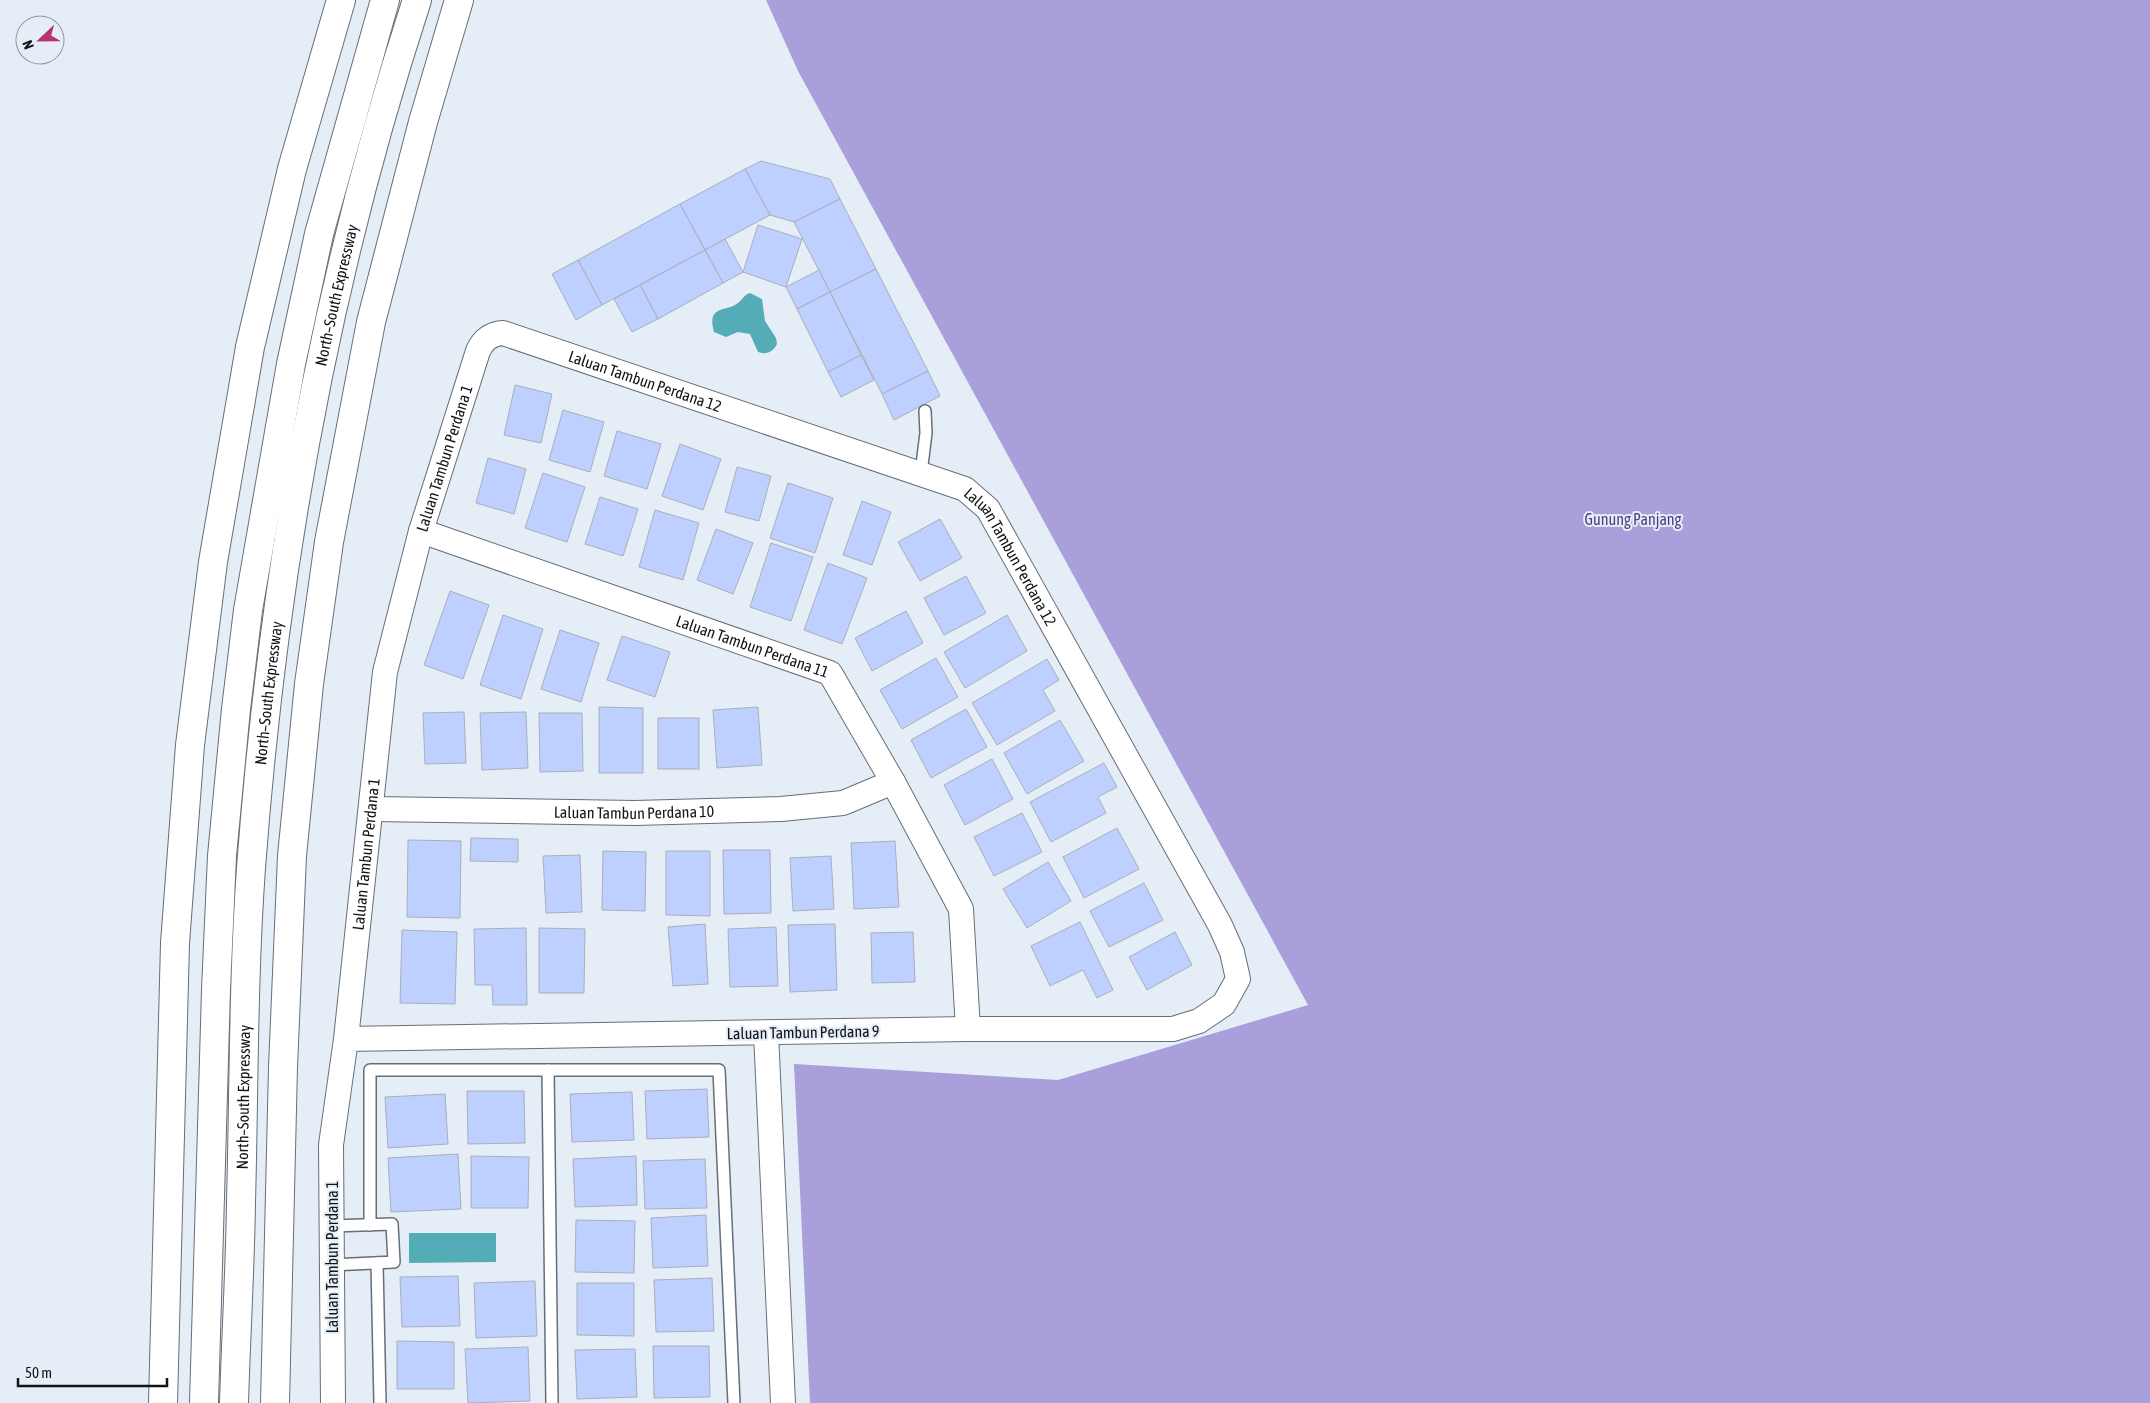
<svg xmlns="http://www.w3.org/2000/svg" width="2150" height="1403" font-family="'Asap Condensed',sans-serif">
<rect width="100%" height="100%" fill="#e5eef7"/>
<polygon fill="#a89fdb" points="766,0 2150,0 2150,1403 810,1403 794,1064 1058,1080 1308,1005 798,71"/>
<g fill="#54acb7">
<path d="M750 293 762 299 765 321 776 338 777 344C773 352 767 355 758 352L750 334 738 332 726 337 714 332C706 304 728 312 738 303 743 299 744 295 750 293Z"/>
<polygon points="409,1233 496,1233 496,1262 409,1263"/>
</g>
<g fill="#bed0ff" stroke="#aaaeb9">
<polygon points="761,161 830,179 840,199 794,222 770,215 745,169"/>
<polygon points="745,169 770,215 705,250 680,204"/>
<polygon points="840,199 876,269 830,292 794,222"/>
<polygon points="680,204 705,250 602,305 578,260"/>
<polygon points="758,225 802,239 786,287 743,272"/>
<polygon points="725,239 743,272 723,283 705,250"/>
<polygon points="705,250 723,283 658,319 640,285"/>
<polygon points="578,260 602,305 576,320 552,274"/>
<polygon points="876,269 928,371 882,394 830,292"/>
<polygon points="819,270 830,292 797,309 786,287"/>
<polygon points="640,285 658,319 632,332 614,299"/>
<polygon points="830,292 861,355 828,372 797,309"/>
<polygon points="861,355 874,380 841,397 828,372"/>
<polygon points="928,371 940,396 894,420 882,394"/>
<polygon points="515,385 552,394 541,443 504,435"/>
<polygon points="563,410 604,422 590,472 549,460"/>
<polygon points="617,431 661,444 647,489 604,476"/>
<polygon points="680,444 721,459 703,510 662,496"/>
<polygon points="488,458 526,469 514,514 476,503"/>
<polygon points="737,467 771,476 759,521 725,512"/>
<polygon points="543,473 585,487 567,542 525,528"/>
<polygon points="788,483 833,498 815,553 770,538"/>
<polygon points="600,497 638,509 623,556 585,544"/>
<polygon points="862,501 891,512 872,565 843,555"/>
<polygon points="655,510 699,523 683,580 639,567"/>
<polygon points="940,519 962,558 920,581 898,542"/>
<polygon points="716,529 753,543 733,594 697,580"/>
<polygon points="771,543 813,557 791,621 750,607"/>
<polygon points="828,563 867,578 842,644 804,630"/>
<polygon points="966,576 986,613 944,635 924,598"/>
<polygon points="450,591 489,605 463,679 424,665"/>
<polygon points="906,611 923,643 872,671 855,638"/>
<polygon points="503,615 543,629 521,699 480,685"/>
<polygon points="1007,615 1027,651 965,688 944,652"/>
<polygon points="560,630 599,643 581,702 541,689"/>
<polygon points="622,636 670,652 655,697 607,680"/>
<polygon points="936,658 958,697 902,729 880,690"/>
<polygon points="1047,659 1059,680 1043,690 1055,711 997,745 972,703"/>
<polygon points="599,707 643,708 643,773 599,773"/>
<polygon points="758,707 762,765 717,768 713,710"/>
<polygon points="966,709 987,747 931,778 911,740"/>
<polygon points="464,712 466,763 425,764 423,713"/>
<polygon points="526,712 528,768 482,770 480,713"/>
<polygon points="539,713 582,713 583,771 540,772"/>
<rect x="658" y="718" width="41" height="51"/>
<polygon points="1060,720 1084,761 1027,794 1004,753"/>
<polygon points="992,759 1013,799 965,825 944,785"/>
<polygon points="1104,763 1117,787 1098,797 1106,813 1051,842 1030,802"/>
<polygon points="1022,813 1042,852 994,876 974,837"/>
<polygon points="1117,828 1139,869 1084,898 1063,857"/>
<polygon points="471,838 518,839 518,862 470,861"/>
<polygon points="408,840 461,841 460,918 407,917"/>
<polygon points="895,841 899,907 854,909 851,843"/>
<polygon points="723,850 770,850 771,913 724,914"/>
<polygon points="603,851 646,852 645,911 602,910"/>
<polygon points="666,851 710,851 710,916 666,915"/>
<polygon points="580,855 582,912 546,913 543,856"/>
<polygon points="831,856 834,909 793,911 790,858"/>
<polygon points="1048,862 1071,901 1027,928 1003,889"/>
<polygon points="1144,883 1163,920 1109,947 1090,911"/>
<polygon points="1080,922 1113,990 1097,998 1083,970 1050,986 1031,946"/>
<polygon points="705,924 708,984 673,986 668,927"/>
<polygon points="835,924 837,990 790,992 788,925"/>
<polygon points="776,927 778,986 730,987 728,929"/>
<polygon points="526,928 527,1005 493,1005 492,985 475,985 474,929"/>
<polygon points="539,928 585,929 584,993 539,993"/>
<polygon points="402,930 457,932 455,1004 400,1003"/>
<polygon points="913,932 915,982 872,983 871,933"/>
<polygon points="1175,932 1192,965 1147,990 1129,957"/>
<polygon points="707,1089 709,1137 647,1139 645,1091"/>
<polygon points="467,1091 524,1091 525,1143 468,1144"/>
<polygon points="632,1092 634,1140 572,1142 570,1094"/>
<polygon points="445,1094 448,1144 388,1148 385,1097"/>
<polygon points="458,1154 461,1209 391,1212 388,1158"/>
<polygon points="471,1156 529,1157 528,1208 471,1208"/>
<polygon points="636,1156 637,1205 575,1207 573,1159"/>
<polygon points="705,1159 707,1208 645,1209 643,1161"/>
<polygon points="706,1215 708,1266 653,1268 651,1218"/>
<polygon points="576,1220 635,1221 634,1273 575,1272"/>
<polygon points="458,1276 460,1326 402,1327 400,1277"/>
<polygon points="712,1278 714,1331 656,1332 654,1280"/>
<polygon points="535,1281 537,1336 476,1338 474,1283"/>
<polygon points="577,1283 634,1283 634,1336 577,1335"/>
<polygon points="397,1341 454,1342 454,1389 397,1389"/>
<polygon points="653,1346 709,1346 710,1397 654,1398"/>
<polygon points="528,1347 530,1401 468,1403 465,1349"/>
<polygon points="635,1349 637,1397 577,1399 575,1350"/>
</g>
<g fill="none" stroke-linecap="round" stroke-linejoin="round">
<defs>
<g id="service">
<polyline points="921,473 926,433 925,411"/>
<polyline points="548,1070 552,1403"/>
<polyline points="370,1225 370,1070 719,1070 734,1403"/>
<polyline points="332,1226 392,1224 394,1262 332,1265"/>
<polyline points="377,1263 380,1403"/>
</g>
<g id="minor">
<path id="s1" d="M421 531 830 673 893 782 961 909 968 1029"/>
<path id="s2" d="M372 809 635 813 781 809 843 803 893 782"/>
<polyline points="766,1033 783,1403"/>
<path id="s3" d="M333 1403 331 1145 346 1039 385 672 421 531 478 351C483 340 490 334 503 333L965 489 988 509 1220 925 1232 952 1238 979 1224 1004 1199 1021 1173 1029H968L346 1039"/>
</g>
<g id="primary">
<polyline points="163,1403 175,943 190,745 213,562 250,347 292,169 341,0"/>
<polyline points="275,1403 283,1067 292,856 309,684 329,542 371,322 423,122 459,0"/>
</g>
<g id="motorway">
<polyline points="204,1403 216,990 222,856 236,709 248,610 291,364 319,234 385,0"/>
<path id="s4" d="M234 1403C236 1336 240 1270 241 1203 244 1091 243 979 251 868 273 573 325 281 417 0"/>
</g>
</defs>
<use href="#service" stroke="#666e76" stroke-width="14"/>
<use href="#minor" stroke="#666e76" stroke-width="26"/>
<use href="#primary" stroke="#666e76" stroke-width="30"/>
<use href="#motorway" stroke="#666e76" stroke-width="30"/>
<use href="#service" stroke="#fff" stroke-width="11"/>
<use href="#minor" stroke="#fff" stroke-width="24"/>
<use href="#primary" stroke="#fff" stroke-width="28"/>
<use href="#motorway" stroke="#fff" stroke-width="28"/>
</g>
<g text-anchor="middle" stroke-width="4" stroke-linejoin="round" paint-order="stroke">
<g font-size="16" fill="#121518" stroke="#e5eef7">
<text dy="6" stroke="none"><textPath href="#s4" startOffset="1115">North–South Expressway</textPath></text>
<text dy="6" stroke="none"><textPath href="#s3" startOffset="1251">Laluan Tambun Perdana 12</textPath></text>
<text dy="6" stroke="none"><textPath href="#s3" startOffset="956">Laluan Tambun Perdana 1</textPath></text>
<text dy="6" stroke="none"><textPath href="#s3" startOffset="1671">Laluan Tambun Perdana 12</textPath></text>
<text dy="6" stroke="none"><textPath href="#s1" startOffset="351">Laluan Tambun Perdana 11</textPath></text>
<text dy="6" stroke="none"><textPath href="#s4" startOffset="711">North–South Expressway</textPath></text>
<text dy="6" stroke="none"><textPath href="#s2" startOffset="262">Laluan Tambun Perdana 10</textPath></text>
<text dy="6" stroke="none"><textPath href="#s3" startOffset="551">Laluan Tambun Perdana 1</textPath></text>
<text transform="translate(803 1032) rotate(-1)" y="6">Laluan Tambun Perdana 9</text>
<text dy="6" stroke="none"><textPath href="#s4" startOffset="306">North–South Expressway</textPath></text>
<text transform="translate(332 1257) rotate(-90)" y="6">Laluan Tambun Perdana 1</text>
</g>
<g font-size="16" fill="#4e3e86" stroke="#e5eef7">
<text x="1633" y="525">Gunung Panjang</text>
</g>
</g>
<g transform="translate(40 40) rotate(248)"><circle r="24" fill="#e5eef7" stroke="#91979e"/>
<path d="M0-4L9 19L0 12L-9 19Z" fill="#b83376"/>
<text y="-8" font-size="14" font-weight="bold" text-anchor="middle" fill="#121518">N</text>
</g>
<path d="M18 1378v8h149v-8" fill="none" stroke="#121518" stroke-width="2.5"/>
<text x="25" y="1378" font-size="15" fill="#121518" stroke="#e5eef7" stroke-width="4" paint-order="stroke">50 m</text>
</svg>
